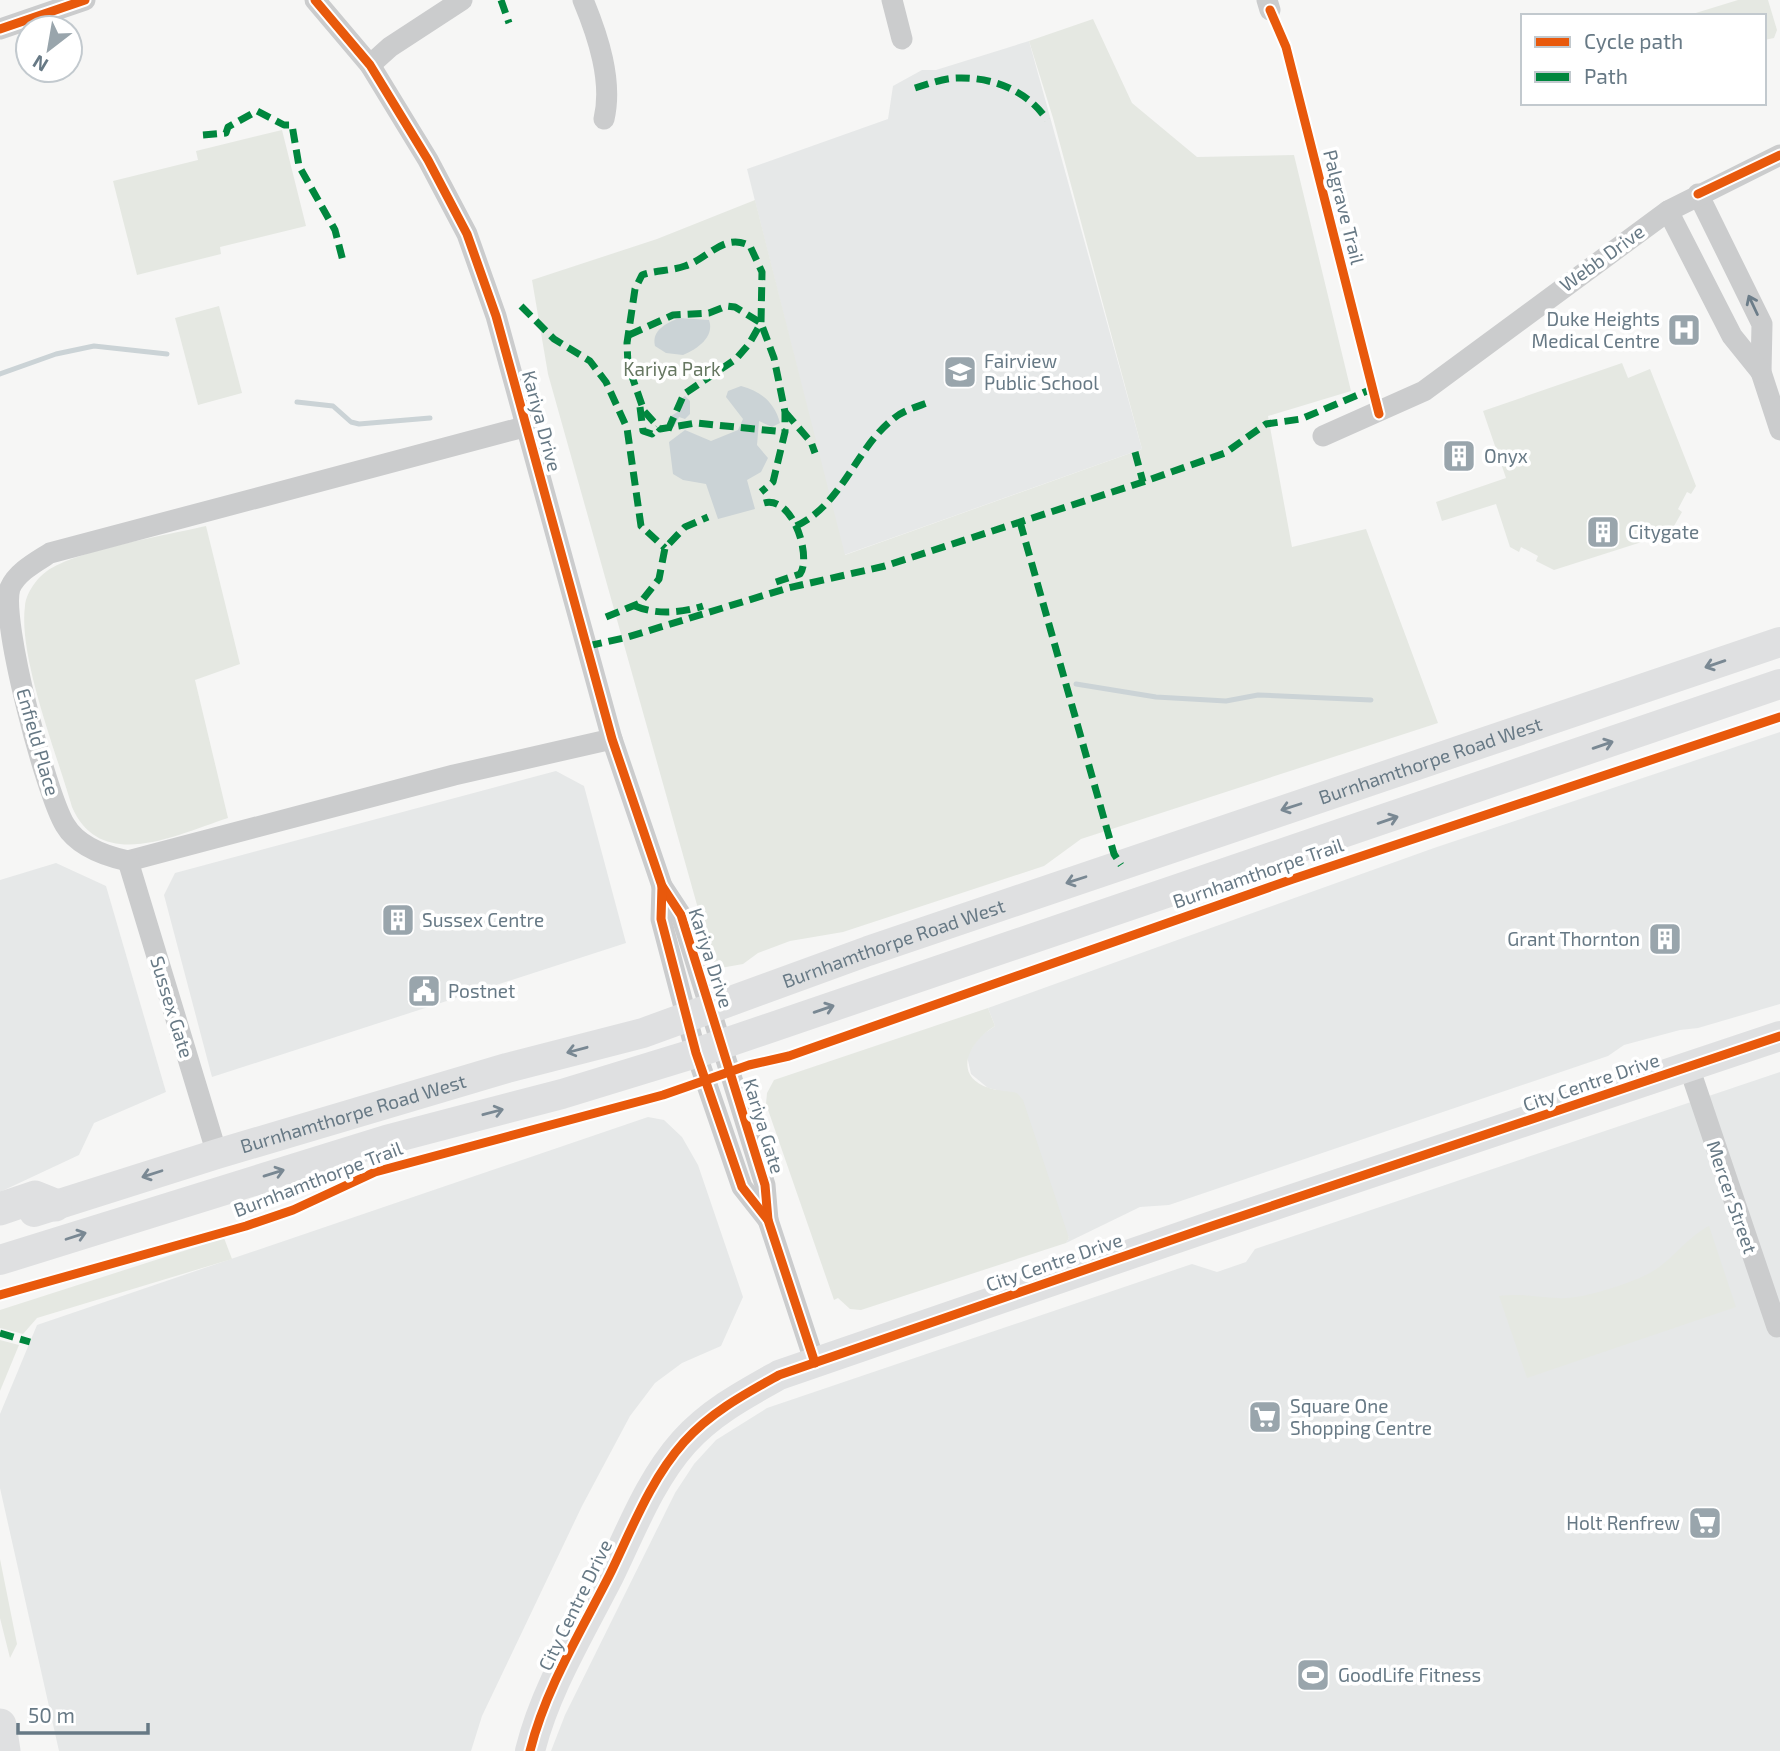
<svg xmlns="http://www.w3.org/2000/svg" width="1780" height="1751" font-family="'Exo 2',sans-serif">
<rect width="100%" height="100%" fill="#f6f6f5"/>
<g fill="#e6e8e8">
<polygon points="1029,41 1142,449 844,555 747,169 888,119 893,86 922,70 936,70"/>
<polygon points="1780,732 1780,1004 1698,1028 1680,1030 1624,1045 1608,1056 1169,1205 1140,1207 1066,1243 1069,1238 997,1090 988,1088 971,1074 967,1056 979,1037 995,1026 988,1008 1434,848"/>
<polygon points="556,771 584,786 626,943 212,1077 164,895 175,873"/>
<polygon points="56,863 106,886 166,1092 94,1123 79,1155 0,1192 0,880"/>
<polygon points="1780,1072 1780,1751 551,1751 565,1715 675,1493 694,1464 716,1440 767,1408 1192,1264 1217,1272 1246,1262 1255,1249"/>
<polygon points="648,1117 664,1120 682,1137 698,1165 743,1297 721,1346 682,1363 655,1383 630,1416 582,1506 482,1716 471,1751 59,1751 0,1488 0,1414 37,1325"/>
</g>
<g fill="#e5e8e2">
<polygon points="1738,0 1768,0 1777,30 1774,38 1764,40 1764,16 1686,16"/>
<polygon points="1093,19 1132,103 1197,157 1294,155 1351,391 1268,416 1292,547 1366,529 1438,723 1081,839 1044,866 843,932 790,941 758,953 743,964 715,969 548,374 532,280 657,239 755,200 845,555 1142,449 1053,118 1029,41"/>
<polygon points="282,130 306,226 220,247 221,254 137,275 113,181 198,160 196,151"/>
<polygon points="219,306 242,393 198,405 175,318"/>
<polygon points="1622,363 1628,378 1650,369 1696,486 1691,494 1687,492 1678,509 1682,512 1670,533 1554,570 1536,561 1538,556 1521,547 1519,552 1510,547 1496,504 1442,521 1436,502 1506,478 1483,411"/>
<path d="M206 526 240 664 195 680 228 818C178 834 101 874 72 807 57 754 18 657 25 606 26 593 37 578 47 571 77 550 167 535 206 526Z"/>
<path d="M988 1008 995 1026C971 1040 950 1075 989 1088 998 1091 1008 1091 1017 1093L1023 1100 1069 1238 1066 1243 861 1310 850 1309 838 1298 834 1300 766 1104 767 1093 774 1080Z"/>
<path d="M1709 1226 1736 1307 1527 1378 1499 1296C1521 1293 1536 1297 1558 1298 1580 1300 1625 1285 1646 1275 1671 1263 1684 1239 1709 1226Z"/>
<polygon points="224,1238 232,1259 37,1318 23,1334 0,1328 0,1310"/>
<polygon points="0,1340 19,1345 0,1391"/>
<polygon points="0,1559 17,1644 10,1658 0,1618"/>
</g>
<g fill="#cbd3d6">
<path d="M679 318 709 320C715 337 697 349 683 355L666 353 655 346C651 330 667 323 679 318Z"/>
<path d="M741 386C761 391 775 403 780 423L772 427 759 421 757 445 768 458 761 472 747 480 755 509 718 519 706 484 683 480 673 474 669 442 685 430 711 441 738 430 743 419 726 397 728 391Z"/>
<polygon points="685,396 690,401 690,414 685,419 679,417 674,427 671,427 668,418 679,411 680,400"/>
</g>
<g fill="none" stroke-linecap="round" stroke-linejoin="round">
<g stroke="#cbd3d6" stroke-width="5">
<polyline points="0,374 56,354 94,346 167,354"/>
<polyline points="297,402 333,406 351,422 359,424 430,418"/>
<polyline points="1076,684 1156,697 1226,701 1258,695 1371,700"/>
</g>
<g stroke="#cbcccd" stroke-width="21">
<polyline points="315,0 370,65 428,160 467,234 496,316 612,739 662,886 681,915 765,1185 768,1220 815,1363"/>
<path d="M583 0C598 36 613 81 604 119"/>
<polyline points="892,0 902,39"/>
<polyline points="1267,0 1270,10"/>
<polyline points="0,29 85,0"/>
<polyline points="370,65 390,47 462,0"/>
<polyline points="1698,194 1762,324 1761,372 1780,430"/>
<polyline points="1668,211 1732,336 1761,372"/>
<path d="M524 427 50 553C36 562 17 572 10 588 0 620 46 794 65 825 78 847 105 856 128 861L454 775 612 739"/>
<polyline points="1323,436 1424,391 1668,211 1780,155"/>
<polyline points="128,861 217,1154"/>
<polyline points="662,886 661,919 696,1053 742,1187 768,1220"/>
<polyline points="1689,1067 1777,1327 1780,1326"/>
</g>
<g stroke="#dfe0e1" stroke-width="30">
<path id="s1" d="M34 1212 217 1154 507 1068 643 1033 868 951 1780 642"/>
<polyline points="0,1260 386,1140 562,1094 696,1053 1780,684"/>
<path d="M530 1751C545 1690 580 1633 609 1576 631 1531 650 1480 684 1442 711 1412 745 1394 779 1375L1212 1226 1780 1036"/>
</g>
<g stroke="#dfe0e1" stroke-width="33">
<polyline points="0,1209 35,1197 55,1205"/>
<polyline points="0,1725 4,1751"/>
</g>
<g stroke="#00873e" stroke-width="7" stroke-dasharray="14 7" stroke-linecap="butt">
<polyline points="501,0 509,23"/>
<path d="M915 88C928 84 944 78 958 78 993 77 1028 91 1047 120"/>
<polyline points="203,135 226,133 228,127 257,111 284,125 292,125 299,166 335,230 343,261"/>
<polyline points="521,306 554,339 590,361 606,382 627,428 641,526 665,548"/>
<polyline points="629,335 673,315 709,313 727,306 735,307 761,323 774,358 785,412 785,432 773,482 761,492"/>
<polyline points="640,407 643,431 652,434 658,428"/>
<polyline points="785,412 811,442 815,453"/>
<path d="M668 430 684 394 736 359 749 344 761 323 762 272 750 246C724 232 708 259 685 266 671 271 656 270 642 275L635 289 627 343 628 365 644 411 660 429 696 423 785 432"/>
<polyline points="1135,452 1143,482"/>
<path d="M764 503C793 495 812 557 800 574L776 582"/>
<polyline points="1020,522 1114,854 1121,865"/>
<path d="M796 526C843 504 855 449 893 419 902 411 916 407 927 403"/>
<path d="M635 606C656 615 681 613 703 606"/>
<polyline points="606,617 640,603 659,579 665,548 685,527 708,517"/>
<polyline points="588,646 628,637 788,588 885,566 1143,482 1225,453 1266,424 1301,419 1372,389"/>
<polyline points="0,1333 30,1342"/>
</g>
<defs>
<g id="cycleway">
<polyline points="315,0 370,65 428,160 467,234 496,316 612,739 662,886 681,915 765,1185 768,1220 815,1363"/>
<polyline points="1270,10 1286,47 1379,414"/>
<polyline points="0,29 85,0"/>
<polyline points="1698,194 1780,155"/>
<polyline points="662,886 661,919 696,1053 742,1187 768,1220"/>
<polyline points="0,1295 246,1226 293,1210 375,1172 663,1095 749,1065 789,1056 1293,879 1780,717"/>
<path d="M530 1751C545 1690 580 1633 609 1576 631 1531 650 1480 684 1442 711 1412 745 1394 779 1375L1212 1226 1780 1036"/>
</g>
</defs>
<use href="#cycleway" stroke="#fff" stroke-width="13"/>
<use href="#cycleway" stroke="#e8590c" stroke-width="9"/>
</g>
<defs><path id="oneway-shaft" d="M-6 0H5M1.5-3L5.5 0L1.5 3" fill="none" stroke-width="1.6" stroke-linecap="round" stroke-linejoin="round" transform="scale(1.75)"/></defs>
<use stroke="#6c7d89" href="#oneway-shaft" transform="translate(1753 305) rotate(-115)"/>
<g stroke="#798893">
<use href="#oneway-shaft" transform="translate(1715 664) rotate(161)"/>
<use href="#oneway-shaft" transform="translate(1603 745) rotate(-19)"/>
<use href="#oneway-shaft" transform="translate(1291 807) rotate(162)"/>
<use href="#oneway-shaft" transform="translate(1388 820) rotate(-19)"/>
<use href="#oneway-shaft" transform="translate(1076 880) rotate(162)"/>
<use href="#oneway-shaft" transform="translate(824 1009) rotate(-19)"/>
<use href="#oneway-shaft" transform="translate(577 1050) rotate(165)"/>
<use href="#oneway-shaft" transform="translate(493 1112) rotate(-15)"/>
<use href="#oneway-shaft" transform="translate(274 1173) rotate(-17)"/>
<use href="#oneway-shaft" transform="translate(152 1174) rotate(162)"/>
<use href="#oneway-shaft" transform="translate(76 1236) rotate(-18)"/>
</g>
<defs>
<symbol id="hospital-square" viewBox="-11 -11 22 22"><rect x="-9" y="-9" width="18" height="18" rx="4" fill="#99a5ac" stroke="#fff"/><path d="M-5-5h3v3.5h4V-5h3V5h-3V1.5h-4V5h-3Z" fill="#fff"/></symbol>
<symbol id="school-square" viewBox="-11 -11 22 22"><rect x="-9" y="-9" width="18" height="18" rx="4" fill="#99a5ac" stroke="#fff"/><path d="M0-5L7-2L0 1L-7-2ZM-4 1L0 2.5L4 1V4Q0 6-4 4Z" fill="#fff"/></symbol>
<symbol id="building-square" viewBox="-11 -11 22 22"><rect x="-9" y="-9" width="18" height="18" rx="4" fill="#99a5ac" stroke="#fff"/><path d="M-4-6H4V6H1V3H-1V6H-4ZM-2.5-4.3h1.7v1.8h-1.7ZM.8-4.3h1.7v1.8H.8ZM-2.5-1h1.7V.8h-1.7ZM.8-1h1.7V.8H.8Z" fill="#fff"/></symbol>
<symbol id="civic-square" viewBox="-11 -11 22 22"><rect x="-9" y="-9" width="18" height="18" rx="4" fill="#99a5ac" stroke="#fff"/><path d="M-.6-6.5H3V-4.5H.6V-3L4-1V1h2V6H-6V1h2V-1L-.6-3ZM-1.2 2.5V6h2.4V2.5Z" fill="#fff"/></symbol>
<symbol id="supermarket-square" viewBox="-11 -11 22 22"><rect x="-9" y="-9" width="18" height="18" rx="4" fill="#99a5ac" stroke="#fff"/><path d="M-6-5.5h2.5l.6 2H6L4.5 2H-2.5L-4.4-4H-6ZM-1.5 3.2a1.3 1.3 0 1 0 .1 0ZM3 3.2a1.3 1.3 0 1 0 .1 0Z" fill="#fff"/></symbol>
<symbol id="stadium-square" viewBox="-11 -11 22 22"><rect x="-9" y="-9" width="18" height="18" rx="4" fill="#99a5ac" stroke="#fff"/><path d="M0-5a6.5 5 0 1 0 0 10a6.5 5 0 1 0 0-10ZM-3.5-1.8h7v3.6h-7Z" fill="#fff"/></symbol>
</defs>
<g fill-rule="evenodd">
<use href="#hospital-square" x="1665" y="311" width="38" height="38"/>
<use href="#school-square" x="941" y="353" width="38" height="38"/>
<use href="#building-square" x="1440" y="437" width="38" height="38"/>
<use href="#building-square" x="1584" y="513" width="38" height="38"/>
<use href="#building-square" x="379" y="901" width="38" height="38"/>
<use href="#building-square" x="1646" y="920" width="38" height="38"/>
<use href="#civic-square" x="405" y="972" width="38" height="38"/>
<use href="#supermarket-square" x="1246" y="1398" width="38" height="38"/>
<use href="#supermarket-square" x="1686" y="1504" width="38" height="38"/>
<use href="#stadium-square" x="1294" y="1656" width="38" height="38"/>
</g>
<g text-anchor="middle" stroke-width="7" stroke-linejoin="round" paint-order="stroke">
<g font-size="19" fill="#677985" stroke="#fff">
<text transform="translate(1344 207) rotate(76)" y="7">Palgrave Trail</text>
<text transform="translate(1602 258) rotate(-36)" y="7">Webb Drive</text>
<text transform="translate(542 421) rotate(75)" y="7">Kariya Drive</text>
<text transform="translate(38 742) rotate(74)" y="7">Enfield Place</text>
<text dy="7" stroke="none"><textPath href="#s1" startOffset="1468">Burnhamthorpe Road West</textPath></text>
<text transform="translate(1258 873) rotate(-19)" y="7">Burnhamthorpe Trail</text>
<text dy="7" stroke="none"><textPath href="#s1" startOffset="901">Burnhamthorpe Road West</textPath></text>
<text transform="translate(711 958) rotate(72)" y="7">Kariya Drive</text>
<text transform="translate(172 1007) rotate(73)" y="7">Sussex Gate</text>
<text transform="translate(1591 1082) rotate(-19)" y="7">City Centre Drive</text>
<text dy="7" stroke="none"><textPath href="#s1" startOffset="334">Burnhamthorpe Road West</textPath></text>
<text transform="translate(764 1126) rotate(73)" y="7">Kariya Gate</text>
<text transform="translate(318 1179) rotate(-21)" y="7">Burnhamthorpe Trail</text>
<text transform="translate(1732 1197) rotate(71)" y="7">Mercer Street</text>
<text transform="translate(1054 1262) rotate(-19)" y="7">City Centre Drive</text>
<text transform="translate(575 1605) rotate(-64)" y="7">City Centre Drive</text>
</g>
<g font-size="19" fill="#677985" stroke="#fff" text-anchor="start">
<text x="1660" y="326" text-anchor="end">Duke Heights<tspan x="1660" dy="22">Medical Centre</tspan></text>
<text x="984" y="368">Fairview<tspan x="984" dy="22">Public School</tspan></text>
<text x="1484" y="463">Onyx</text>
<text x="1628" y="539">Citygate</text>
<text x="422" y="927">Sussex Centre</text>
<text x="1640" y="946" text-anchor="end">Grant Thornton</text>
<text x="448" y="998">Postnet</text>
<text x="1290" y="1413">Square One<tspan x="1290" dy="22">Shopping Centre</tspan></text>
<text x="1680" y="1530" text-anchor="end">Holt Renfrew</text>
<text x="1338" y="1682">GoodLife Fitness</text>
</g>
<g font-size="19" fill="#667761" stroke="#fff">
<text x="672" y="376">Kariya Park</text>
</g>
</g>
<rect x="1521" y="14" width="245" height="91" fill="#ffffff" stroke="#c2c9ce" stroke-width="2"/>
<rect x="1535" y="37" width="35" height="10" fill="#e8590c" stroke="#c2c9ce" stroke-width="2"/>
<text x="1584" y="49" font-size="21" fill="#677985">Cycle path</text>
<rect x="1535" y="72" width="35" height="10" fill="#00873e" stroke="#c2c9ce" stroke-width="2"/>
<text x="1584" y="84" font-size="21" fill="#677985">Path</text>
<g transform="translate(49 49) rotate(211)"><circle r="33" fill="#ffffff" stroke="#c2c9ce" stroke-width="2"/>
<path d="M0-5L12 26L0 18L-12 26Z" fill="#99a5ac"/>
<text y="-10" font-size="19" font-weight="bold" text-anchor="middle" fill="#677985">N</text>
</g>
<path d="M18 1723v10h130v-10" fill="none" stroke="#677985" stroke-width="3.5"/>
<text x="28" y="1723" font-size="21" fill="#677985" stroke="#ffffff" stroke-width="5" paint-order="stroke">50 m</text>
</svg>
